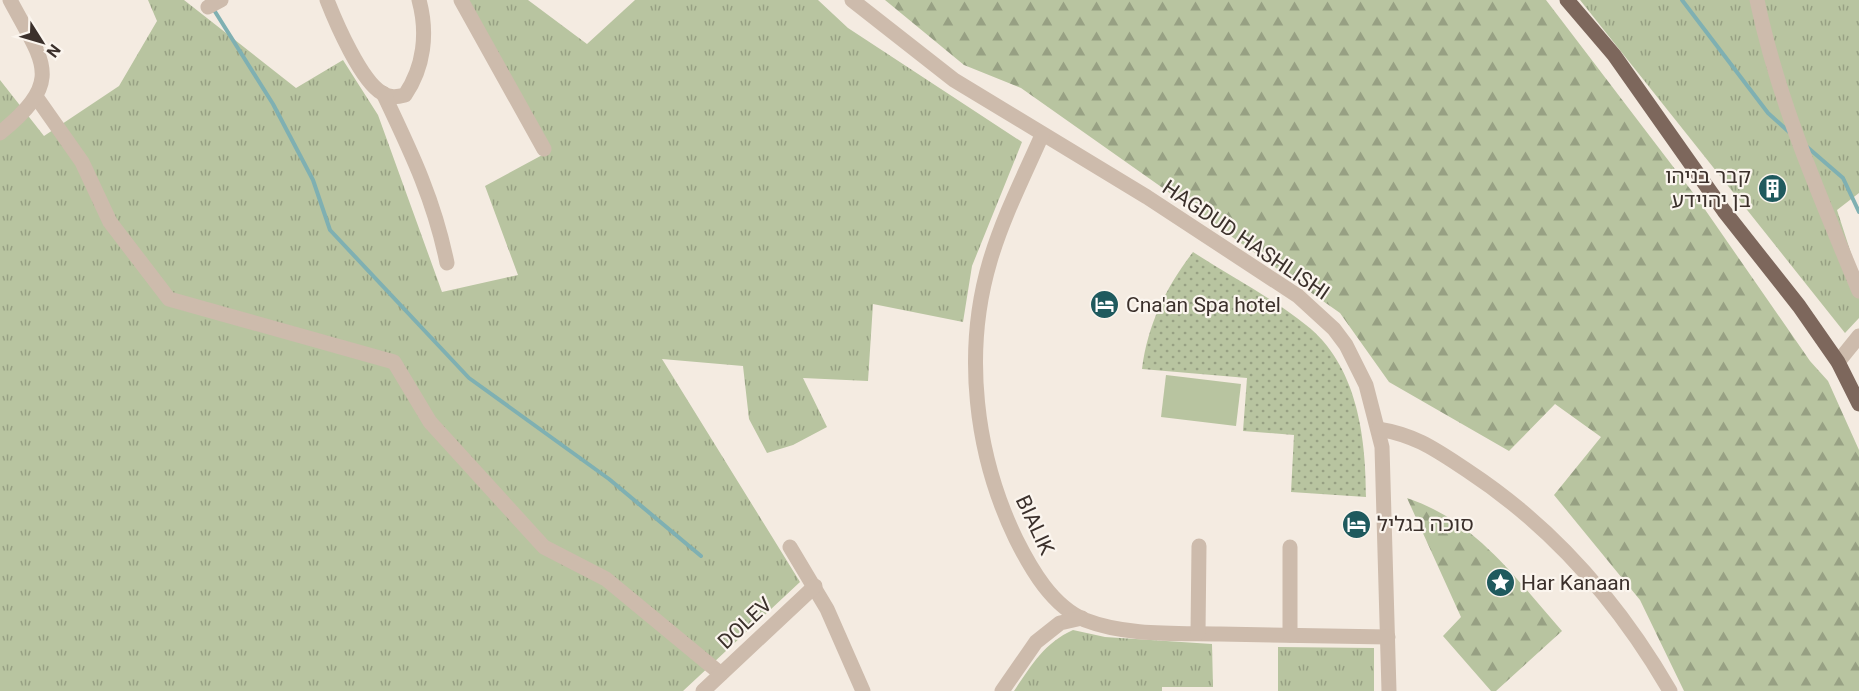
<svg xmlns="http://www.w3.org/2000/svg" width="1859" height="691" font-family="Roboto,'Noto Sans Hebrew',sans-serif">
<defs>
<pattern id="grass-tufts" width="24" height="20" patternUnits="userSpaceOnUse" patternTransform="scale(1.5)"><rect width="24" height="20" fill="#b8c4a0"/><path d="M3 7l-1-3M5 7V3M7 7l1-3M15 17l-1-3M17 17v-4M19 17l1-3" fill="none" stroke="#97a083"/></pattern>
<pattern id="forest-firs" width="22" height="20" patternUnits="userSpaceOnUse" patternTransform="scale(1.5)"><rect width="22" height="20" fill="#b8c4a0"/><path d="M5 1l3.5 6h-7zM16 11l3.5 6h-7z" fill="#97a083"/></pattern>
<pattern id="park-dots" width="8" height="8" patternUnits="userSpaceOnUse" patternTransform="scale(1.5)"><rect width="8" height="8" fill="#b8c4a0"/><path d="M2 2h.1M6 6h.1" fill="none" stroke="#97a083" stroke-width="1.8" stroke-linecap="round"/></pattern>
</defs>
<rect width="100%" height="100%" fill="#f4ebe1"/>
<g fill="url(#grass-tufts)">
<polygon points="148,0 184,0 296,88 343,60 378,115 442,292 518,275 485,186 546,153 463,0 528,0 587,44 635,0 818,0 848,28 1022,142 972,266 963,322 873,304 868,381 803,378 827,427 793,445 767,453 749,419 743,366 662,359 800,582 683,691 0,691 0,80 44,136 119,86 157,21"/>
<polygon points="1580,0 1859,0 1859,193 1837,210 1859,278 1859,318 1845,333"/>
<path d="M1073 630 1105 637 1212 644 1213 687H1162V691H1014C1031 666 1044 643 1073 630Z"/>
<polygon points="1278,647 1374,648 1374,691 1278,691"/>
</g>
<g fill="url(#forest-firs)">
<polygon points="885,0 1546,0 1697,198 1810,361 1828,381 1859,450 1859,691 1684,691 1640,600 1554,495 1601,437 1555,404 1509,451 1389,382 1340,313 1021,88 964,65"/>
<path d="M1407 498C1476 521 1515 578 1562 631L1496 691H1491L1443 636 1461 617Z"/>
</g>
<path fill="url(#park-dots)" d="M1193 252C1230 276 1271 297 1306 325 1357 365 1366 436 1366 497L1291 492 1294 435 1243 431 1247 378 1142 369C1148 324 1165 289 1193 252Z"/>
<polygon fill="#b8c4a0" points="1166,375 1241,384 1236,426 1161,417"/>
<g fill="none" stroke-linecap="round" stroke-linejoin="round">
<g stroke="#7fb0b2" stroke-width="4">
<polyline points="1682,0 1768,113 1789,132"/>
<polyline points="214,10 273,104 313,180 330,230 469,378 609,479 701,556"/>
<polyline points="1806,146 1843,178 1859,212"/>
</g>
<g stroke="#cdbbac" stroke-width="15">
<path d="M327 0C336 23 361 81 382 93 390 98 397 97 405 95 424 67 428 33 419 0"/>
<polyline points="461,0 544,149"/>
<polyline points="852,0 954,80 1147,197 1298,296 1334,329 1346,345 1366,385 1382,447 1389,691"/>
<path d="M1757 0C1779 104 1819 194 1859 291"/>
<polyline points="208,7 221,0"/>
<path d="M383 93C411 152 434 199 447 263"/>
<polyline points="37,98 82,162 110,222 169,299 394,362 430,422 544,547 606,579 721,674"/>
<path d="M0 133C65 80 44 64 10 0"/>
<path d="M1042 135C1024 176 1003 217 990 261 963 352 975 454 1016 539 1031 569 1052 606 1085 620 1126 636 1176 633 1220 634 1276 635 1332 636 1388 637"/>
<polyline points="1838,362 1859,336"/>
<path d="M1378 429C1416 435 1436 450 1468 471 1553 527 1619 603 1670 691"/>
<polyline points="790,547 827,609 863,691"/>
<polyline points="1198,633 1199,546"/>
<polyline points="1290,635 1290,547"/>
<polyline points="703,691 815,586"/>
<polyline points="1002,691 1036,642 1060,623 1082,618"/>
</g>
<polyline stroke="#7d675c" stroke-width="15" points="1567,0 1614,55 1724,211 1799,306 1838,362 1859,404"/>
</g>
<defs>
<symbol id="building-disc" viewBox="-11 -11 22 22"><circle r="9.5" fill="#1f5a5e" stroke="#fbf5ee"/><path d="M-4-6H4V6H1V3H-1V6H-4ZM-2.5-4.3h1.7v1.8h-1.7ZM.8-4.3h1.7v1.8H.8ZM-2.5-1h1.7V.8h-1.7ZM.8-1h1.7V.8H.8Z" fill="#fff"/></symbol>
<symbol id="hotel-disc" viewBox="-11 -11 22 22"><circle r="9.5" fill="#1f5a5e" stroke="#fbf5ee"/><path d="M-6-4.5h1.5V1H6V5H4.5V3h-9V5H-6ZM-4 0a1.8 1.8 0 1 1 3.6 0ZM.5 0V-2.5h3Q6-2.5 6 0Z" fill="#fff"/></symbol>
<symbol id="sight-disc" viewBox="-11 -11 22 22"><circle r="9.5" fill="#1f5a5e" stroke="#fbf5ee"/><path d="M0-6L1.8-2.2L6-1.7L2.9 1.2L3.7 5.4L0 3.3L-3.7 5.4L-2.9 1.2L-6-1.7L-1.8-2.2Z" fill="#fff"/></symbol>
</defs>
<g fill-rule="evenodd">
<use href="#building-disc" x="1756" y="172" width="33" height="33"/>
<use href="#hotel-disc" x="1088" y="288" width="33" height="33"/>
<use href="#hotel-disc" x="1340" y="508" width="33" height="33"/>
<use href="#sight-disc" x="1484" y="566" width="33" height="33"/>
</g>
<g text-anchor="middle" stroke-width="4.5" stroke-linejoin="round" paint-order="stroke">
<g font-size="21" fill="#3b302b" stroke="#fbf5ee" text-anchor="start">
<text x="1751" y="183" text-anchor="end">קבר בניהו<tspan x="1751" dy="24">בן יהוידע</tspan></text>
<text x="1126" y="312">Cna'an Spa hotel</text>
<text x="1377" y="531">סוכה בגליל</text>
<text x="1521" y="590">Har Kanaan</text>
</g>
<g font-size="21" fill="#3b302b" stroke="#fbf5ee">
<text transform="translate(1246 240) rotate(34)" y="7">HAGDUD HASHLISHI</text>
<text transform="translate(1035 525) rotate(65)" y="7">BIALIK</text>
<text transform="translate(745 623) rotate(-43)" y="7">DOLEV</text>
</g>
</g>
<g transform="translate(42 42) rotate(127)" stroke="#fbf5ee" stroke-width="4.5" paint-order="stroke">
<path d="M0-4.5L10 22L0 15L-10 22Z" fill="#3b302b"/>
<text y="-9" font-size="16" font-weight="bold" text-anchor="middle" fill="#3b302b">N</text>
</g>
</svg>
